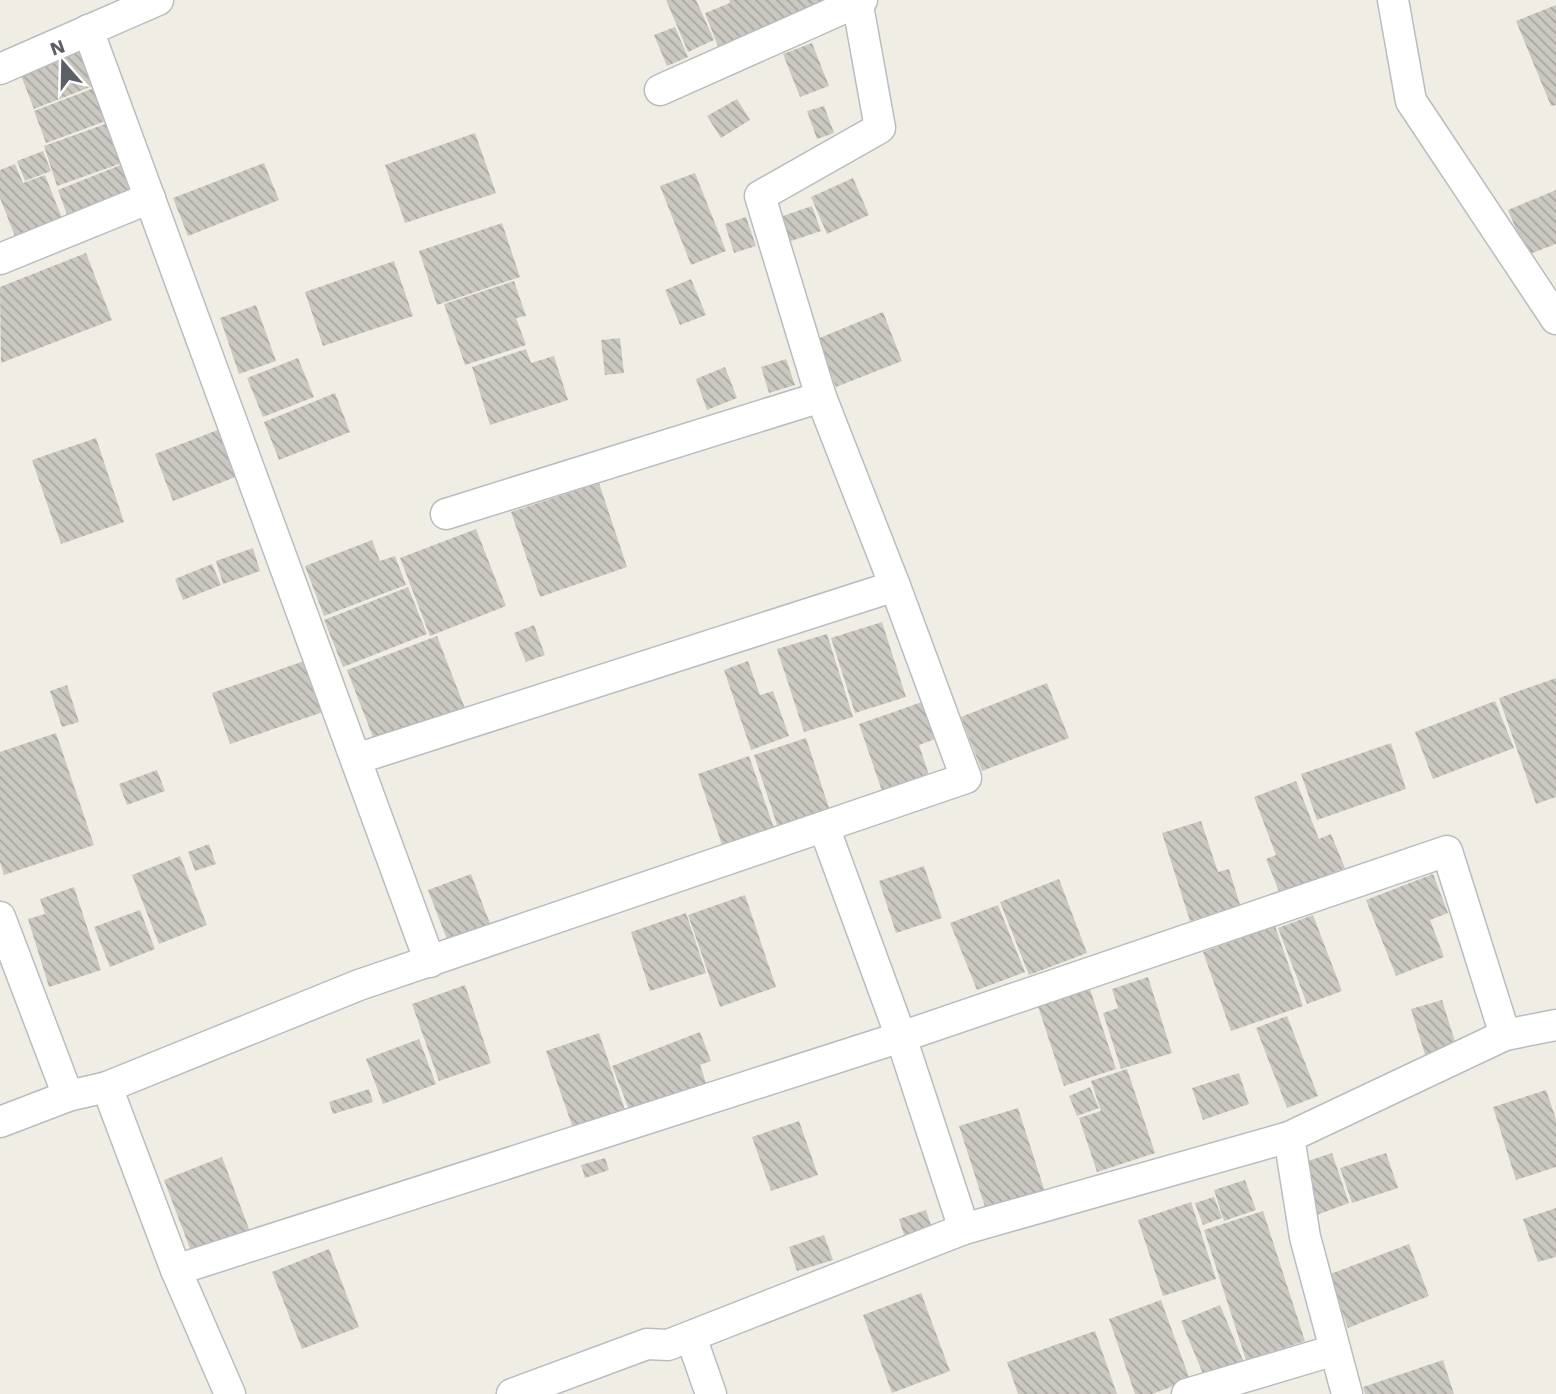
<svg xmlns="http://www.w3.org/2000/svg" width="1556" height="1394" font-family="'Work Sans',sans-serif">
<defs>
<pattern id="building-back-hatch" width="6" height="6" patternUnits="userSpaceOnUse" patternTransform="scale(1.75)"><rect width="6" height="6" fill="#cbc8c1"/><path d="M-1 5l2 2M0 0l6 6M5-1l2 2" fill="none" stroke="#a8a6a1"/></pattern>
</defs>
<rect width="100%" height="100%" fill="#f0eee4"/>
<g fill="url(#building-back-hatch)">
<polygon points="666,0 696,0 714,40 688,52"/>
<polygon points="729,0 829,0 719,49 705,13 730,3"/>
<polygon points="1556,5 1556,105 1551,106 1516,21"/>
<polygon points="675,27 688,57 667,66 654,35"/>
<polygon points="812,43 829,86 800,97 783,54"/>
<polygon points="84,48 98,84 34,109 20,73"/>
<polygon points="94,88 106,121 46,143 34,111"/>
<polygon points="737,99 750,120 721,138 707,116"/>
<polygon points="824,106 834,133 817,139 807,111"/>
<polygon points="108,123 122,163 57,186 44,146"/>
<polygon points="475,133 496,193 405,223 385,165"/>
<polygon points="43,151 51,171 25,181 17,161"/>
<polygon points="264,163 279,200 188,236 173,198"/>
<polygon points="15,164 23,183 45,175 63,221 16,239 0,198 0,170"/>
<polygon points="123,164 134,195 69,220 58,190"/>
<polygon points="695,173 726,251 691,265 660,186"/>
<polygon points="853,178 869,215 827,234 811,197"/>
<polygon points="1556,190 1556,244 1527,255 1508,210"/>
<polygon points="812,206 821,231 782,244 774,219"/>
<polygon points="746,217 756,246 734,253 725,224"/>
<polygon points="502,223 520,277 437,305 419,251"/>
<polygon points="86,253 112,320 1,363 0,287"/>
<polygon points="394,261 413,316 323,346 305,292"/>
<polygon points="691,279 706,315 680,325 665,290"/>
<polygon points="514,281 526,316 516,318 526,345 465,365 444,304"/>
<polygon points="256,305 276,361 239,374 220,318"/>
<polygon points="883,312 902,361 836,387 817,339"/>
<polygon points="620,338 624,373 605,375 601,340"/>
<polygon points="526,349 531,363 554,356 568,400 490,425 472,367"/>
<polygon points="298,358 314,397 263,417 247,378"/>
<polygon points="786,359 795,385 769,393 761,367"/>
<polygon points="725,367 737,398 707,410 696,379"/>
<polygon points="335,393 350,432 279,460 264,422"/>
<polygon points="223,428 241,475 173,501 155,454"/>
<polygon points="96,438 124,522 61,544 32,460"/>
<polygon points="599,483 627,567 540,597 511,512"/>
<polygon points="476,529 506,606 430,636 400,558"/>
<polygon points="372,540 380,561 395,556 406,585 324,616 305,566"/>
<polygon points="253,548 260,571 223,584 216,561"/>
<polygon points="212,564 221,585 183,600 175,579"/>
<polygon points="408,587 427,634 343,667 324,620"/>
<polygon points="882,622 906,697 855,713 831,638"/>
<polygon points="534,625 545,655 526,662 514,633"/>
<polygon points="827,634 853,717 804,732 777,649"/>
<polygon points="437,636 466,711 376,745 347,670"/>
<polygon points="304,661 323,712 230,744 212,693"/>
<polygon points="748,661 760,695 773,691 789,736 751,750 724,670"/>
<polygon points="1556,678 1556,797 1536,804 1499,698"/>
<polygon points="1047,683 1069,738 982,771 961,717"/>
<polygon points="67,685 79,722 62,727 50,691"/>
<polygon points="1495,701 1514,748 1433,779 1415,732"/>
<polygon points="922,702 935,739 919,745 929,775 882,791 859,724"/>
<polygon points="56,733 94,845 4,875 0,862 0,752"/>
<polygon points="806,738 831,814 779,831 754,755"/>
<polygon points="1391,743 1406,789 1317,820 1301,774"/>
<polygon points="749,756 775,831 723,848 698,774"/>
<polygon points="157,770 165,791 127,805 119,784"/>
<polygon points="1296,781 1319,839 1331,834 1345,868 1280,894 1266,859 1276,855 1254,797"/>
<polygon points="1201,821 1218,872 1229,869 1240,905 1190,921 1162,833"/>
<polygon points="209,844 216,864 195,871 188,852"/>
<polygon points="180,856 207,925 159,944 132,875"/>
<polygon points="924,866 942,918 896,933 879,881"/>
<polygon points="471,874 491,926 448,942 428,890"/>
<polygon points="1433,874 1448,913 1430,920 1444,957 1396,976 1366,900"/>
<polygon points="1059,879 1087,953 1029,975 1000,902"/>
<polygon points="74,887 101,970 49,987 28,919 45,914 40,899"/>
<polygon points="745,895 776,987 720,1007 688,915"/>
<polygon points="998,905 1025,972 977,990 950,923"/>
<polygon points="140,910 155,949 110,967 94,927"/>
<polygon points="686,913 706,973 650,991 631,932"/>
<polygon points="1313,915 1342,991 1307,1004 1278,928"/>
<polygon points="1275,926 1303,1006 1231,1031 1203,952"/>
<polygon points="1148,977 1172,1053 1121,1069 1103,1013 1118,1008 1112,989"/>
<polygon points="465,985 491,1063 439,1081 412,1004"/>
<polygon points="1090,989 1116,1069 1064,1086 1038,1006"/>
<polygon points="1442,1000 1458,1051 1427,1061 1411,1009"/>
<polygon points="1287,1016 1318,1096 1287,1108 1256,1028"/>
<polygon points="700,1032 711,1061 700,1065 706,1083 630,1112 612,1066"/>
<polygon points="599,1033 626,1113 574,1131 546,1051"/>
<polygon points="419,1039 436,1084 383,1104 366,1059"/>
<polygon points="1127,1069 1155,1153 1097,1172 1079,1118 1101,1111 1091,1081"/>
<polygon points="1239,1073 1249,1104 1203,1120 1192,1088"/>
<polygon points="1090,1087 1099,1108 1077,1116 1069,1096"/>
<polygon points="369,1089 373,1102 333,1114 329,1102"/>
<polygon points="1546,1090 1556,1119 1556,1167 1516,1180 1493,1107"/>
<polygon points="1018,1108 1045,1192 986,1210 959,1126"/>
<polygon points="799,1121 818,1175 771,1191 752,1137"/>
<polygon points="1332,1153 1349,1203 1314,1216 1296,1165"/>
<polygon points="1386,1153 1398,1188 1352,1203 1340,1168"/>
<polygon points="222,1157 252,1237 194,1259 164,1180"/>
<polygon points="605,1158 609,1170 585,1178 581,1165"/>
<polygon points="1245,1180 1256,1210 1224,1221 1214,1190"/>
<polygon points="1214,1197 1222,1218 1203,1225 1195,1203"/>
<polygon points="1191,1202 1216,1279 1163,1296 1138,1220"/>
<polygon points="1556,1208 1556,1257 1538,1262 1523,1219"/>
<polygon points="926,1210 935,1237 907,1245 899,1219"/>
<polygon points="1263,1211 1305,1341 1246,1360 1204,1230"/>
<polygon points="824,1235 833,1260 797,1271 789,1247"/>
<polygon points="1409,1244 1429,1296 1348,1328 1328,1275"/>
<polygon points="329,1249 359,1327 302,1349 272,1272"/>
<polygon points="921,1293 950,1371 892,1393 863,1315"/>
<polygon points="1161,1300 1190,1380 1152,1394 1135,1394 1109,1319"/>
<polygon points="1220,1305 1245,1365 1206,1381 1181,1321"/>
<polygon points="1095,1331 1117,1394 1018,1394 1007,1362"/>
<polygon points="1443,1360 1454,1394 1365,1394 1363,1387"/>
</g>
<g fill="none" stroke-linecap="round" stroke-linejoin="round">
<defs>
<g id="street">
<polyline points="1393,0 1411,101 1556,319"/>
<polyline points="88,30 430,962"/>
<polyline points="0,69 158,0"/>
<polyline points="660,90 862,0"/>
<polyline points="0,259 150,198"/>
<polyline points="446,514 821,397"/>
<polyline points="356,759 895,586"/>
<polyline points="824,827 901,1037 964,1229"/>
<polyline points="0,917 68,1096"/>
<polyline points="107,1087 176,1270 230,1394"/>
<polyline points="0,1122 68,1096 107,1087 359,985 966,778 895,586 821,397 760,196 880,128 857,0"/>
<polyline points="1289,1137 1305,1237 1347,1394"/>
<polyline points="176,1270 901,1037 1447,851 1505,1035"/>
<polyline points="691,1337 711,1394"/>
<polyline points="512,1394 647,1344 668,1345 964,1229 1289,1137 1505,1035 1556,1025"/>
<polyline points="1187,1394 1335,1350"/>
</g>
</defs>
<use href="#street" stroke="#b9bcc1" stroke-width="33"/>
<use href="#street" stroke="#fff" stroke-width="30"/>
</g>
<g transform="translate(63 63) rotate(340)" stroke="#ffffff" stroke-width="5" paint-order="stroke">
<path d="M0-5L12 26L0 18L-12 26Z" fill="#5c6066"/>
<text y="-10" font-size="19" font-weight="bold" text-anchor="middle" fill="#5c6066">N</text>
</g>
</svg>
